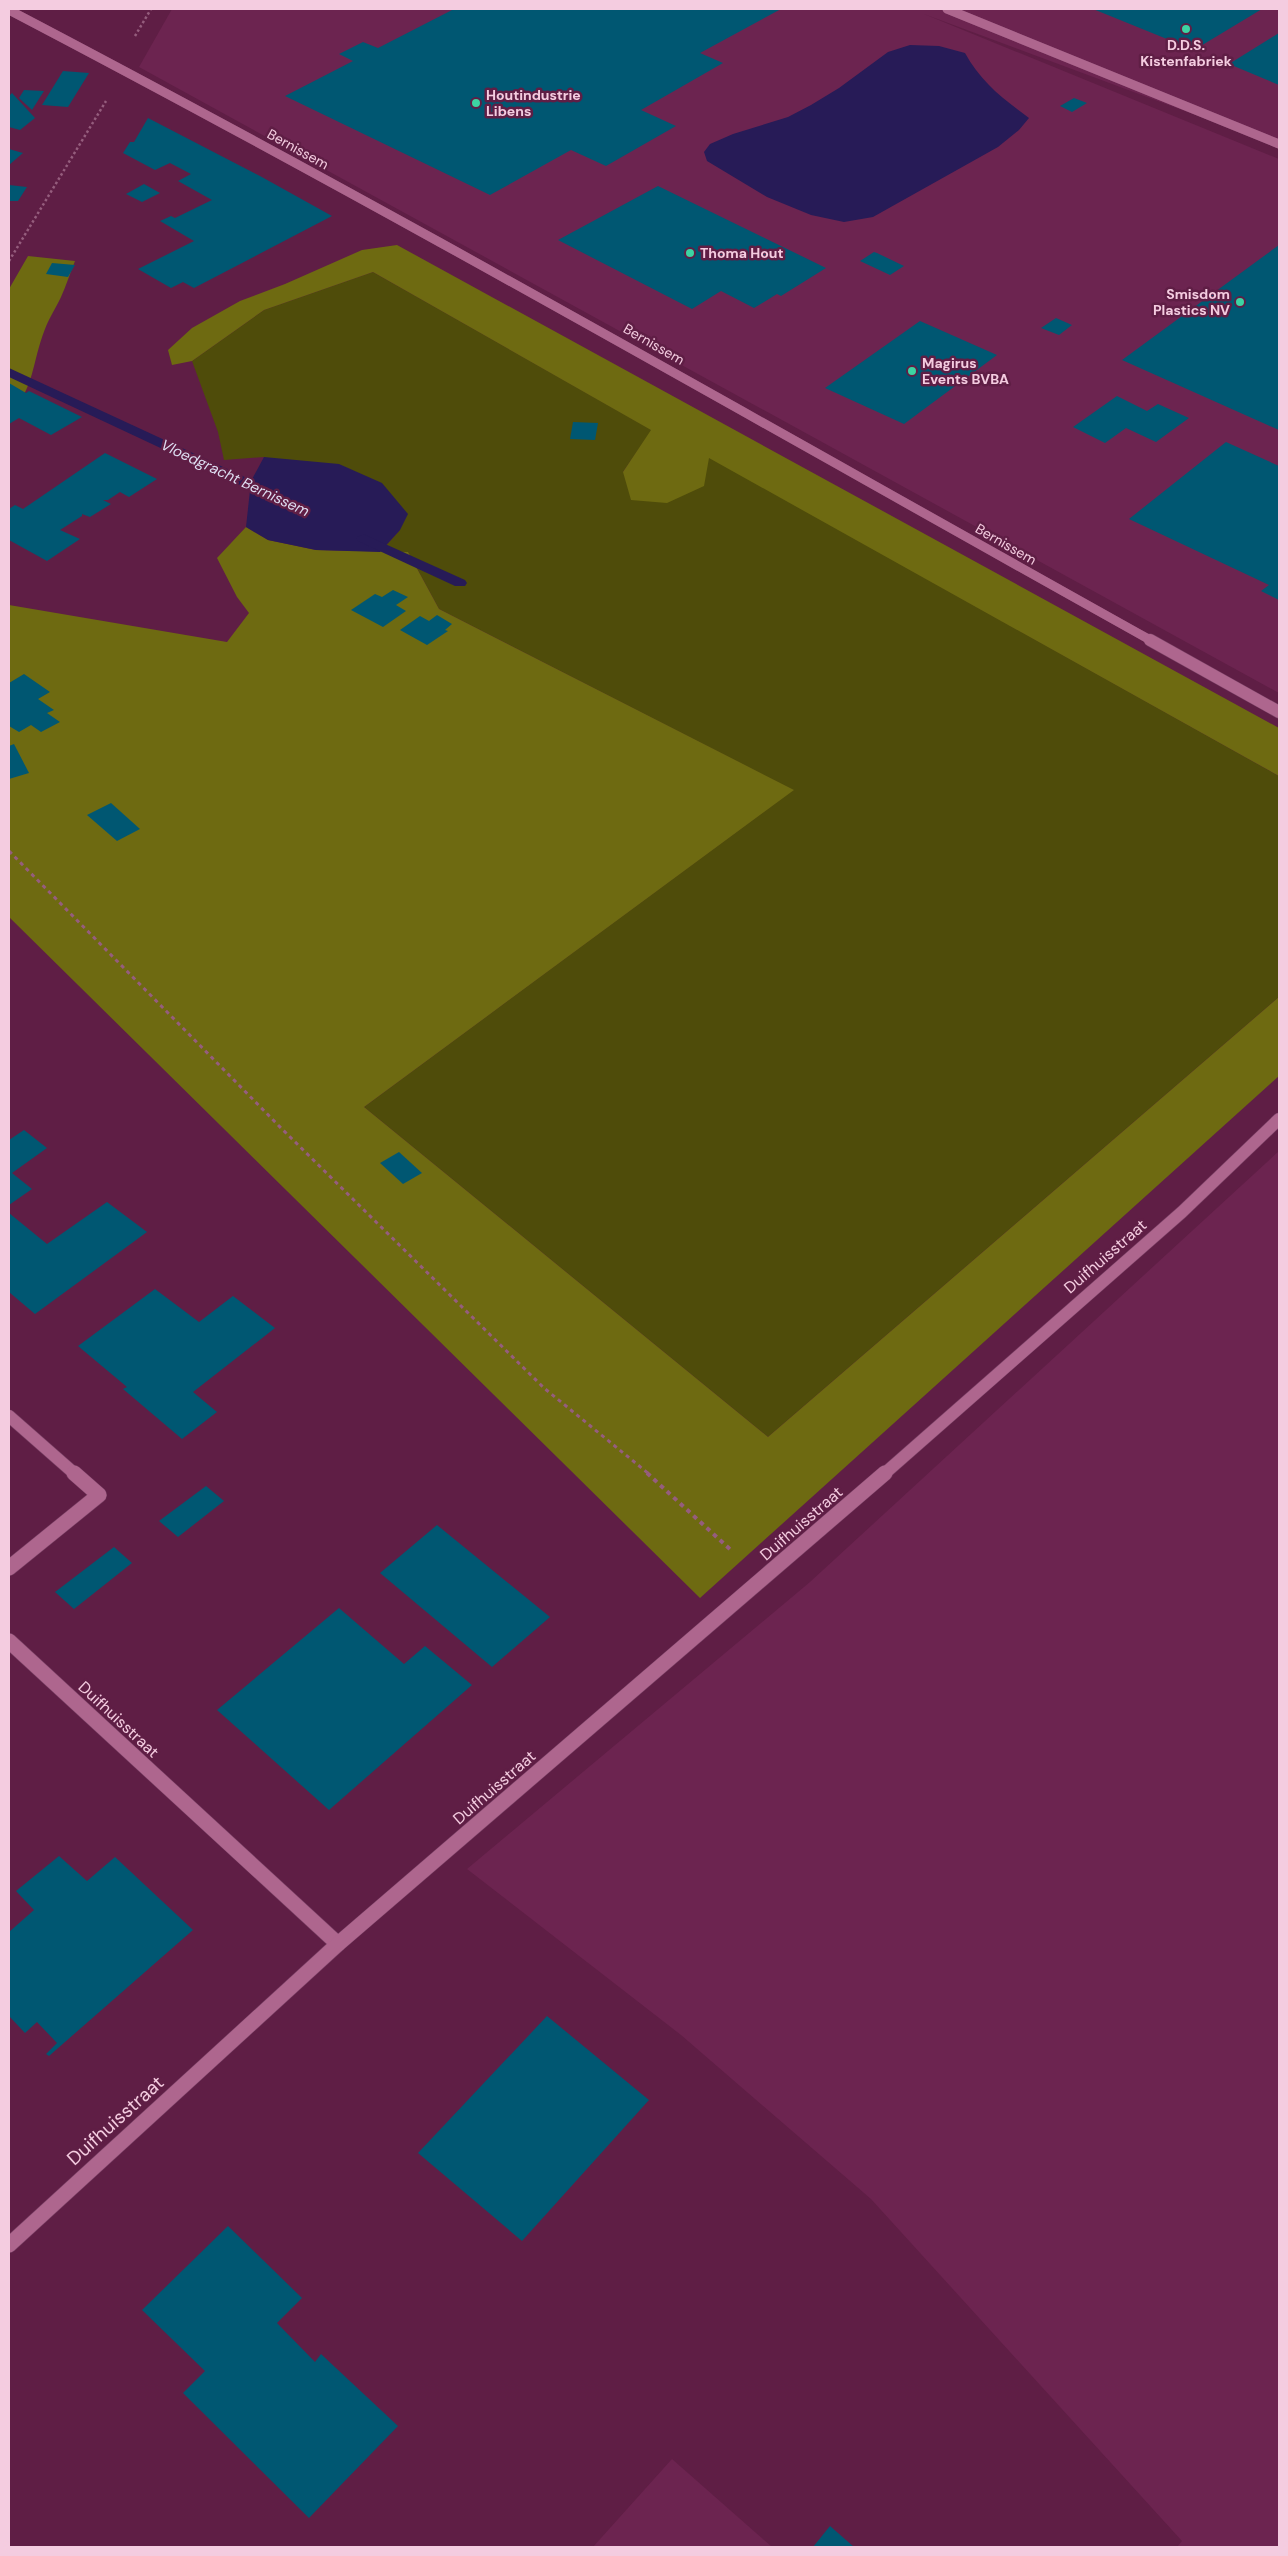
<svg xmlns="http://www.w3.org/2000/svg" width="1288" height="2556" font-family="'DM Sans',sans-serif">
<rect width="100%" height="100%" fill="#5f1e45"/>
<g fill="#6c2450">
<polygon points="172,9 1279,9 1279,146 924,14 1279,159 1279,693 139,67"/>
<polygon points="1279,1151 1279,2547 1177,2547 1182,2541 871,2199 681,2035 467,1869 810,1582"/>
<polygon points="672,2459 772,2547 593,2547"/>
</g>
<polygon fill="#4f4c0a" points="373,272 652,430 623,472 709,457 1279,776 1279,997 768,1437 364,1107 793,790 439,609 408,552 380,552 400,530 264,457 224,460 218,432 192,361 264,310"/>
<g fill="#6e6a11">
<polygon points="397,245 1279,728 1279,776 709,458 704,486 667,503 631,500 623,472 651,430 373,272 264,310 192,361 172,365 168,350 192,328 240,301 285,284 362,250"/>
<path d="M28 256 75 261C70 273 66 286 61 297 56 308 49 318 45 329 31 365 36 384 9 417V289Z"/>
<polygon points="246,527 268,540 316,550 408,552 439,609 794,790 364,1107 768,1437 1279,997 1279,1076 700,1598 9,917 9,605 227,642 249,613 237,597 217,558"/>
</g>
<g fill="#271b57">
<path d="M910 45 939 46 965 53C981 82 1002 98 1029 118L1019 130 998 147 873 217 844 222 811 215 767 197 707 161 704 152 710 144 733 134 788 117 811 105 839 88 888 52Z"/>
<polygon points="264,457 339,464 382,483 408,514 400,530 380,552 316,550 268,540 246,527 251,481"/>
</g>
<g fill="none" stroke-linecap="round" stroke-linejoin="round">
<g fill="#271b57" fill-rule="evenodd">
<polygon points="9,368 277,492 279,495 277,498 267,498 9,377"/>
<polygon points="363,534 465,580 467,583 465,586 455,586 358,541 356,538"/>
</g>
</g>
<g fill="#005772">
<polygon points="454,9 781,9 700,53 723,63 641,110 676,126 606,166 571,150 490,195 285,96 353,61 339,54 363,42 378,48"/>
<polygon points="1093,9 1262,9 1194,50"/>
<polygon points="1279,33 1279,85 1229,64"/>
<polygon points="63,71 89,73 68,107 42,105"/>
<polygon points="24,90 44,91 32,110 19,98"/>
<polygon points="12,93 35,118 20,130 9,127 9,96"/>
<polygon points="1074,98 1087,103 1072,112 1060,106"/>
<polygon points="148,118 260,176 332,216 194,288 183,282 171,288 138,269 194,241 160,221 171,216 175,218 212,200 178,181 191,174 170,163 155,170 123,153 130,142 134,142"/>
<polygon points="9,149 23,153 9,165"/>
<polygon points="144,184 160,193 142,202 126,194"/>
<polygon points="9,185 27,187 18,201 9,201"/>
<polygon points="658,186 822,266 826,268 781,296 777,294 754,308 721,291 692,309 558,240"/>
<polygon points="1279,245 1279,430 1122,360"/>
<polygon points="874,252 877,253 904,266 890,275 860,261"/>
<polygon points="52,263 75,265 68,277 46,274"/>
<polygon points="1056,318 1072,325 1059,335 1041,328"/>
<polygon points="920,321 997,355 904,424 825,388"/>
<polygon points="9,383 26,393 29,391 82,417 51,435 19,418 9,424"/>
<polygon points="1117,396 1147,411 1158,404 1189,418 1156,442 1126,428 1105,443 1073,427"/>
<polygon points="573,422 598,423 595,440 570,439"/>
<polygon points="1226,442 1279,466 1279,600 1261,591 1269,585 1129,519"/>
<polygon points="105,453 157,479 129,497 120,492 108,500 103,500 111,504 90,517 82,514 82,516 60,530 80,539 47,561 9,540 9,509 15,505 23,509"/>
<polygon points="393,590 408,597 396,605 406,611 383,627 351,610 375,594 382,597"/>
<polygon points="437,615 452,624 445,630 448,631 427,645 400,630 420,616 429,621"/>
<polygon points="24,674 50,692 38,699 54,710 47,713 60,722 41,732 31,725 19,732 9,726 9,683"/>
<polygon points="14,744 29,773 9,779 9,746"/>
<polygon points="111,803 140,829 117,841 87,815"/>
<polygon points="24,1130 47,1148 12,1173 32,1189 9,1205 9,1140"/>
<polygon points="399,1152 422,1173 403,1184 380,1163"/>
<polygon points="107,1202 147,1232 35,1314 9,1292 9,1213 47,1244"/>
<polygon points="155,1289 199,1322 233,1296 275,1328 193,1392 217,1412 182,1439 123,1389 127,1387 78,1346"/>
<polygon points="206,1486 224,1501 178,1537 159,1521"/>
<polygon points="437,1525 550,1617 492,1667 380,1573"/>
<polygon points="114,1547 132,1563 74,1609 55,1592"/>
<polygon points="339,1608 404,1664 425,1646 472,1685 329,1810 217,1710"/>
<polygon points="59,1856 87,1881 115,1857 193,1930 49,2056 46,2054 57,2043 37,2022 25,2033 9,2016 9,1932 34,1910 16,1891"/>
<polygon points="547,2016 649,2100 522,2241 418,2153"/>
<polygon points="228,2226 302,2298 277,2323 315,2362 321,2354 398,2426 309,2518 183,2393 205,2371 142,2310"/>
<polygon points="830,2526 854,2547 813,2547"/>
</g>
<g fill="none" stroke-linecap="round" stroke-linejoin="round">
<defs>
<g id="minor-far2">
<polyline points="947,9 1279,144"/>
<path d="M9 10C395 212 772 429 1152 641"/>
</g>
<g id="minor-far1">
<polyline points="1150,640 1279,712"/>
<polyline points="9,1416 75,1474"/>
<polyline points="884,1474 1182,1212 1279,1119"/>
</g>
<g id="minor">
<polyline points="9,1568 99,1495 74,1473"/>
<polyline points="9,1641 338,1944"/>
<polyline points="9,2245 338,1944 885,1473"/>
</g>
</defs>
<use href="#minor-far2" stroke="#7a4165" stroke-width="9"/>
<use href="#minor-far1" stroke="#7a4165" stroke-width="13"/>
<use href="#minor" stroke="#7a4165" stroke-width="16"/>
<g stroke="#955d7d" stroke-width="2.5" stroke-dasharray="2.5 2.5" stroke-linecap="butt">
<polyline points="135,36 151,9"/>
<polyline points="9,261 106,101"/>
</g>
<polyline stroke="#955d7d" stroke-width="3" stroke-dasharray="4 4" stroke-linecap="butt" points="9,851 282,1129 544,1388 649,1474"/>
<polyline stroke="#955d7d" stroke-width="4" stroke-dasharray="4.5 4.5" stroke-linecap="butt" points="647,1473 733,1552"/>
<use href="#minor-far2" stroke="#ae668e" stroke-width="9"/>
<use href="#minor-far1" stroke="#ae668e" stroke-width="12"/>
<use href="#minor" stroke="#ae668e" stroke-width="15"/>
</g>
<g fill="#3dd4a3" stroke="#5f1e45" stroke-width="2">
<circle cx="1186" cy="29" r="5"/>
<circle cx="476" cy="103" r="5"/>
<circle cx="690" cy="253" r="5"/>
<circle cx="1240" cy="302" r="5"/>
<circle cx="912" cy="371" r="5"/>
</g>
<g text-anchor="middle" stroke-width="5" stroke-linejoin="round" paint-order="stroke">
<g font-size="14" font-weight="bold" fill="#f4cce0" stroke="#5f1e45" text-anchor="start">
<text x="1186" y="50" text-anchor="middle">D.D.S.<tspan x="1186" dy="16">Kistenfabriek</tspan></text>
<text x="486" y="100">Houtindustrie<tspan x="486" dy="16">Libens</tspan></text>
<text x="700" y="258">Thoma Hout</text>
<text x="1230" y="299" text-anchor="end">Smisdom<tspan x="1230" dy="16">Plastics NV</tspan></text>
<text x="922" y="368">Magirus<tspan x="922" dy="16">Events BVBA</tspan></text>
</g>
<g font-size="14" fill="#f4cce0" stroke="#5f1e45">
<text transform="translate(298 149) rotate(29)" y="5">Bernissem</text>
<text transform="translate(654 344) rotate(30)" y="5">Bernissem</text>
<text transform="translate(1006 544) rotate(30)" y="5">Bernissem</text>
</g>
<g font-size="15" font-style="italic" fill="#dedef2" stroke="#5f1e45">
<text transform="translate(235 478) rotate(25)" y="5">Vloedgracht Bernissem</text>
</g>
<g font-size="16" fill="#f4cce0" stroke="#5f1e45">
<text transform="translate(1105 1256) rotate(-41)" y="6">Duifhuisstraat</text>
<text transform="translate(801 1523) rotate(-41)" y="6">Duifhuisstraat</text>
<text transform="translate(119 1719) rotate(43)" y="6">Duifhuisstraat</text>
<text transform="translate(494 1787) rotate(-41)" y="6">Duifhuisstraat</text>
</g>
<g font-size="19" fill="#f4cce0" stroke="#5f1e45">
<text transform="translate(115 2120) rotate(-42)" y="7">Duifhuisstraat</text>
</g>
</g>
<rect width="1288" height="2556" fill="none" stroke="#f4cce0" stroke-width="20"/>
</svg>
